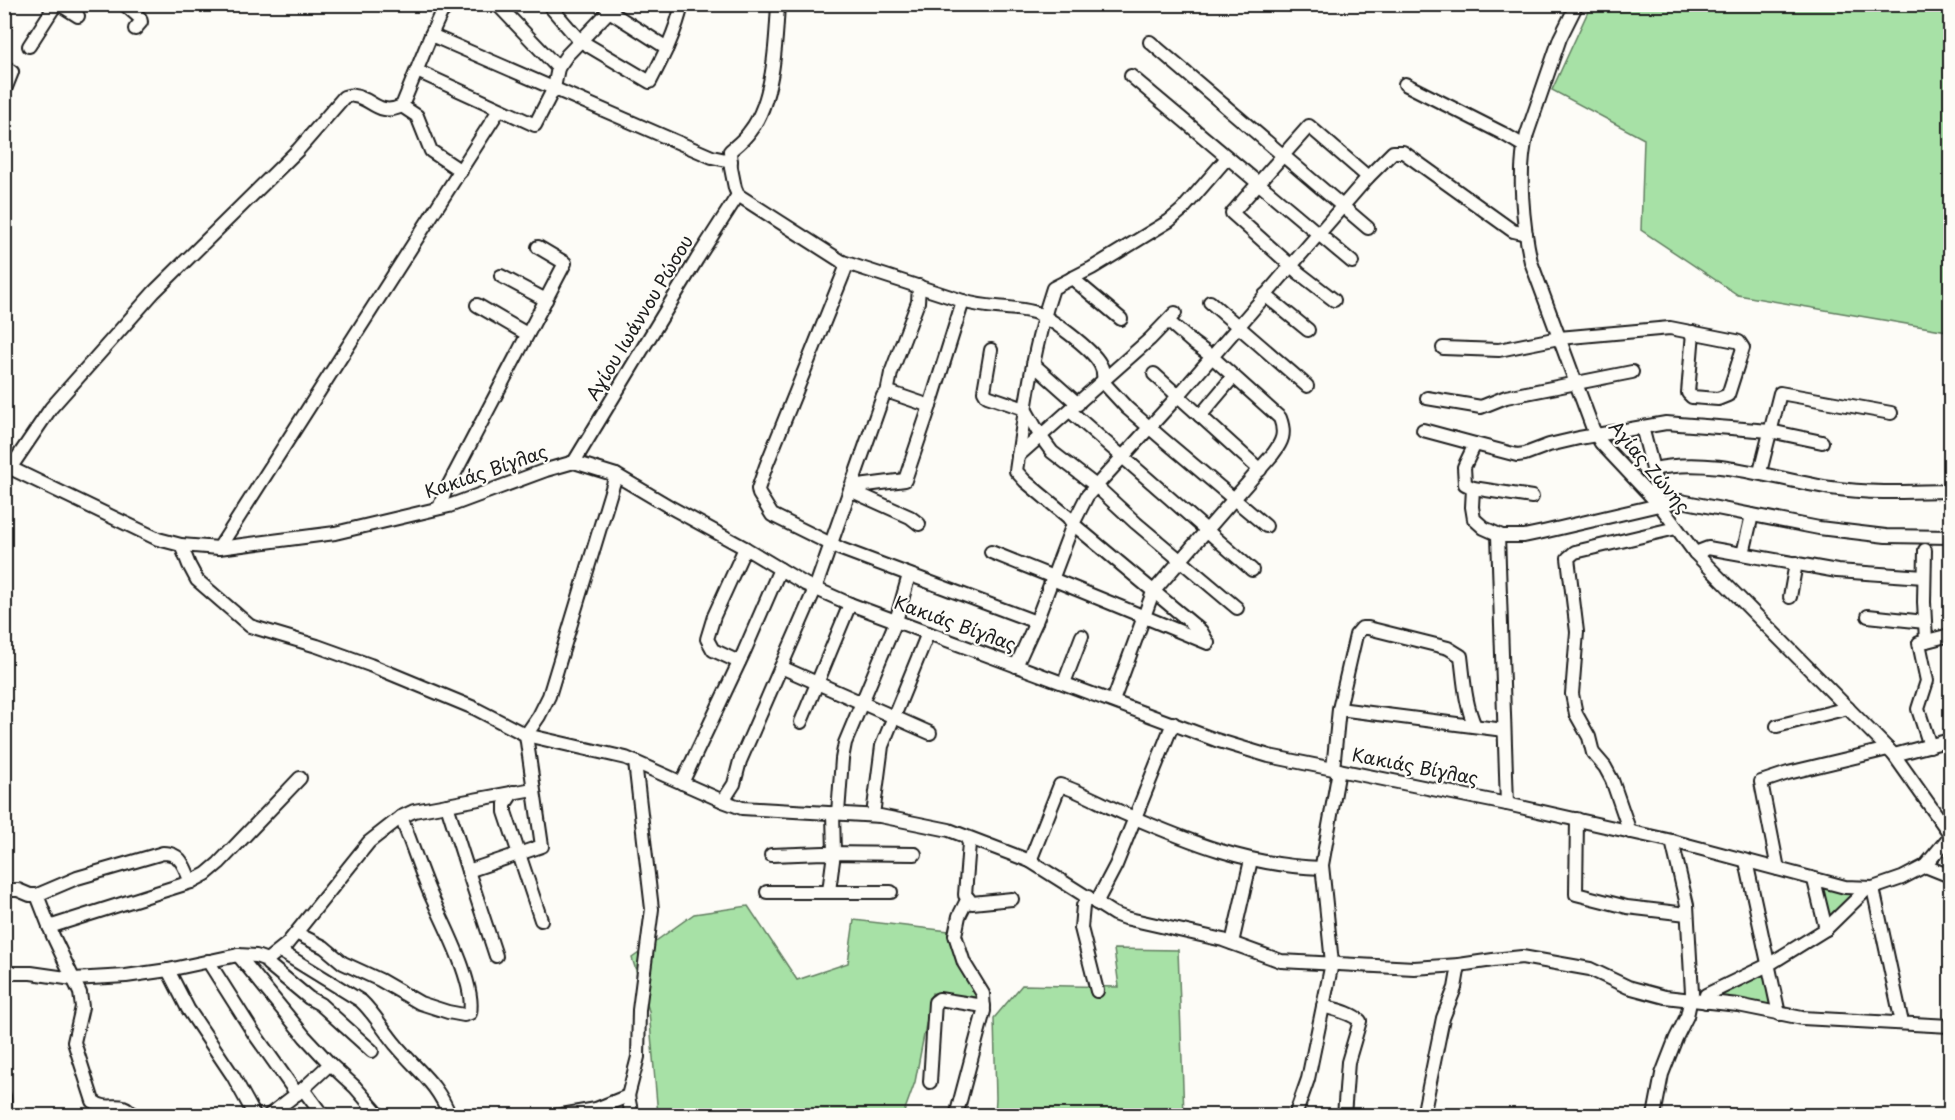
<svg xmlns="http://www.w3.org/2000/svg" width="1955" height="1120" font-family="'Playpen Sans',sans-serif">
<rect width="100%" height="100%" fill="#fdfcf7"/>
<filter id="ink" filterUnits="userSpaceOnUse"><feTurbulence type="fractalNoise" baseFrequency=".0167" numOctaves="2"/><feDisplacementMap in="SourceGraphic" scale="12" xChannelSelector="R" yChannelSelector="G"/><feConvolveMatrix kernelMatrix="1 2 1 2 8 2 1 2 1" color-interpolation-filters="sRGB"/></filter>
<g filter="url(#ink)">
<g fill="#a7e1a6" stroke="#627e61" stroke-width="1.5">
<polygon points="1591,5 1950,5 1950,452 1947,453 1947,331 1738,295 1641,230 1644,139 1552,90"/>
<polygon points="1819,886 1853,894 1854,897 1827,922"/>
<polygon points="748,906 797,980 848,963 854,920 949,931 962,965 980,999 932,993 915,1082 903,1115 658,1115 649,1011 632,958 694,914"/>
<polygon points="1114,949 1178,950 1184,1115 995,1115 996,1098 994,1018 1022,985 1119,987"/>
<polygon points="1764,970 1773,1007 1719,998 1719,991"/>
</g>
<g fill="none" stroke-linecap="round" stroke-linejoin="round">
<defs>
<g id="minor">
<polyline points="59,4 78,16"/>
<polyline points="124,4 140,18 141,22 135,29"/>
<polyline points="497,4 558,68"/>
<path d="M548 4 579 40 650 82C663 57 676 32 682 4"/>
<path d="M778 4C776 41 774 101 750 131 745 139 737 145 730 151L731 168 735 188 738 195 841 261 845 265V270L766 466 758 489 759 494 772 515 841 549 1036 622"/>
<path d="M1577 4 1560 38 1527 134C1517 171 1523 225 1531 262L1593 429 1601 443 1662 508 1695 553 1894 755 1950 834"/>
<polyline points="604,5 609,11 667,48"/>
<polyline points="4,25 5,25"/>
<polyline points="431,35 661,135 712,157 731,161"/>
<polyline points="1150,42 1368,228"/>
<polyline points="29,46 56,4"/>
<polyline points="4,66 12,72 4,92"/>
<polyline points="417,71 535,125 554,88 558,68 567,55 616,4"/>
<polyline points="1131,76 1352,262"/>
<polyline points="1405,84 1502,133 1524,146"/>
<polyline points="402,106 417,116 431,151 461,171"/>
<polyline points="4,134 4,144"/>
<polyline points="843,262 963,301 930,406"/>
<polyline points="501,276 546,300"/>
<polyline points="1072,278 1121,319"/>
<polyline points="1265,295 1308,330"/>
<polyline points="1334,300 1299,273 1232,213 1309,126 1368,177"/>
<path d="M963 301C986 309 1010 306 1033 312 1049 316 1092 349 1100 364 1103 369 1104 375 1103 382L1127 408 1165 441 1266 526"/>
<polyline points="1210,302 1307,386"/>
<polyline points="477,305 527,334"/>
<polyline points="1443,348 1499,350 1559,338 1670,328 1736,341 1739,342 1743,348 1728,395 1718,399 1692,397 1688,393 1693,332"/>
<polyline points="991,350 984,391 987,396 1025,409 1041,437 1052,452 1096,486 1136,523 1237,608"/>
<polyline points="1033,364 1078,404"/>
<polyline points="1154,374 1260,470"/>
<polyline points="887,393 891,373 918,302 919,286"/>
<polyline points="1427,398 1481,407 1506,397 1632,372"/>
<polyline points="1070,411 1252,570"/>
<polyline points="1200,416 1233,377"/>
<polyline points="1642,427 1653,469"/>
<polyline points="1423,430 1475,444"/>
<polyline points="1018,456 1150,339 1175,313"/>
<polyline points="574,462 697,259 738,195"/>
<polyline points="4,465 158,539 181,545 219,548 335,533 449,506 546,470 574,462 616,475 670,507 745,548 805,584 850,604 1216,740 1269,756 1507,804 1672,841 1845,887 1873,888 1902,878 1925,866 1950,836"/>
<path d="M11 467 51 408 154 292 298 150 344 97C347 96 351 95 354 96 372 98 378 117 402 106L431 35 441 13 450 4"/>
<polyline points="1760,472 1780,393 1891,413"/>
<polyline points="1473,488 1465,484 1464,467 1475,444 1517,455 1525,454 1549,445 1579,438 1666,423 1770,431 1822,442"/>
<polyline points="850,490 910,517 919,524"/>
<path d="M1532 497 1473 488 1472 507 1474 519 1484 528 1502 536H1524L1543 532 1659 505 1653 469C1713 456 1773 479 1831 488 1871 494 1910 492 1950 491"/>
<polyline points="439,508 445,492 565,263 538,247"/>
<polyline points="1662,508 1667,503 1681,501 1819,528 1886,536 1950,537"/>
<polyline points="1498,535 1507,804"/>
<polyline points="181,545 189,565 197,580 250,626 317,646 370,665 474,708 526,735 626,758 723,801 742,808 880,816 949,830 1030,861 1114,914 1125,918 1223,940 1281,961 1414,968 1459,965 1493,960 1522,957 1590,969 1628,987 1665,997 1738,1005 1802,1018 1950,1026"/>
<polyline points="219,548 499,110"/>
<polyline points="1925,550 1924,602 1926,641"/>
<polyline points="991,552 1053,577"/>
<polyline points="1695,553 1708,548 1837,571 1924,577"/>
<polyline points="1743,554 1752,515"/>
<polyline points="1052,579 1208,643 1201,631 1073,524 1087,496 1178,396 1368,177 1393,152 1403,152 1513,231 1526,234"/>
<polyline points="1790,597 1796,563"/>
<polyline points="1868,616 1925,622"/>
<polyline points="739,662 713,650 707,639 714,616 745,548"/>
<path d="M1016 666 1036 622 1073 524 1068 517 1025 481 1016 471C1025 409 1033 347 1053 288L1092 268 1169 221 1182 210 1227 158"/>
<polyline points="781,667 930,733"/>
<polyline points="1064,683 1082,636"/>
<path d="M1113 701 1153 592 1273 454C1282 442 1286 434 1280 418L1211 356 1193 343 1168 321"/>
<path d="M1339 709 1356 635 1362 628H1368L1448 648 1461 656C1464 680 1465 704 1475 726"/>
<polyline points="801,722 850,604"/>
<polyline points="1777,726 1848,708"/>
<polyline points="1930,746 1918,709 1927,681 1919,643 1950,635"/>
<polyline points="1894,755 1950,740"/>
<polyline points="1333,769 1339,709 1504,730"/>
<polyline points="682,783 744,652 780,569"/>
<polyline points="533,789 447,805 468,871 542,846 526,735 539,716 549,696 616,475"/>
<polyline points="513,792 505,804 505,812 541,920"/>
<polyline points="723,801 734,784 740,761 815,589 883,396 887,393 892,393 930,406 905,480 851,487"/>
<polyline points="838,813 842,759 845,743 896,621 909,575"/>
<polyline points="873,815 882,746 928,633"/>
<polyline points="1577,819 1576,894 1627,907 1687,914"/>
<polyline points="1630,832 1612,780 1605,767 1593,753 1589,737 1576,714 1572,694 1577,632 1568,558 1575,552 1676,528"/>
<polyline points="966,837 969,843 965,895 972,903 1012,899"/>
<polyline points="771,855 824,853 915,854"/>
<path d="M1030 861 1060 785C1082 792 1102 804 1123 813 1190 842 1248 866 1322 868"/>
<polyline points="1746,861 1779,1014"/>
<polyline points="1925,866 1950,876"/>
<polyline points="1778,869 1761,782 1788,773 1888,749"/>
<polyline points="468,871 496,956"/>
<polyline points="1814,880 1826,929"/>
<polyline points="1873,888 1902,1023"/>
<path d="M4 890H18L30 895H37L77 878 163 853C182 853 184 867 191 882"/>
<polyline points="829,891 834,853 833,813"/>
<polyline points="767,892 891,892"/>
<path d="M37 895 53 936 80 993 82 1007 74 1042 93 1101C109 1114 122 1097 133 1116"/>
<polyline points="1088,897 1083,906 1081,928 1097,991"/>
<polyline points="1096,903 1116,865 1173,723"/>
<polyline points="49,927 191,882 206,874 219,863 300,778"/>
<path d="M296 933 324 947 343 963 380 980 420 1003 448 1012 464 1015 470 1013C476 983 442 921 429 891 419 867 411 842 401 817"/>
<polyline points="1232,943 1251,860"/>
<path d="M280 951 361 1001C374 1013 384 1031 396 1045 418 1072 436 1081 450 1116"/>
<polyline points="238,955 256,956 267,960"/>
<polyline points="208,961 253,1032 297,1094"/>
<polyline points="168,970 188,1009 233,1076 255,1116"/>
<polyline points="4,973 31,973 73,979 126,976 168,970 238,955 305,1037 330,1064 355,1087 380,1116"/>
<polyline points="1706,1002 1706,995 1768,965 1826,929 1868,888"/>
<path d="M1323 1006C1335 1010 1351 1012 1360 1021L1348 1062 1344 1116"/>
<polyline points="372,1051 320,1004 309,998 268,964 267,960 287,944 369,842 401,817 414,811 447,805"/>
<polyline points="930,1082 935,1002 939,999 984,1006"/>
<polyline points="303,1089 323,1116"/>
<polyline points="4,1096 5,1116"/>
<polyline points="628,1096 638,1057 639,1010 652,909 635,762"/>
<polyline points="268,1116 303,1089 330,1064"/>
<polyline points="556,1116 596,1109 628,1096 632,1116"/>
<polyline points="956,1116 984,1011 983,994 964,963 955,935 959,916 968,898"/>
<polyline points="1295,1116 1308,1079 1332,963 1322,865 1339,770"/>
<polyline points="1423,1116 1443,1018 1455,988 1459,965"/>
<polyline points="1654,1116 1662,1074 1676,1038 1687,1016 1692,993 1687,905 1672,841"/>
</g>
</defs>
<use href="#minor" stroke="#1c1c1c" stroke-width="16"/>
<use href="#minor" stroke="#fdfcf7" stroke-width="12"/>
</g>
</g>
<g text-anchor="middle" stroke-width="4.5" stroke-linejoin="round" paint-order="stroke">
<g font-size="18" fill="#1c1c1c" stroke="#fdfcf7">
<text transform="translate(640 318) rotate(-59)" y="6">Αγίου Ιωάννου Ρώσου</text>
<text transform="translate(1649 467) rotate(50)" y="6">Αγίας Ζώνης</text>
<text transform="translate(486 472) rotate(-19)" y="6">Κακιάς Βίγλας</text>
<text transform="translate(955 624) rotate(20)" y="6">Κακιάς Βίγλας</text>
<text transform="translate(1415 767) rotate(11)" y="6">Κακιάς Βίγλας</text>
</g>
</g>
<rect width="1955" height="1120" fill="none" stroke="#fdfcf7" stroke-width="24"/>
<rect x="12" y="12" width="1931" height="1096" fill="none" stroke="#1c1c1c" stroke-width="2" filter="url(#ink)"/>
</svg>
